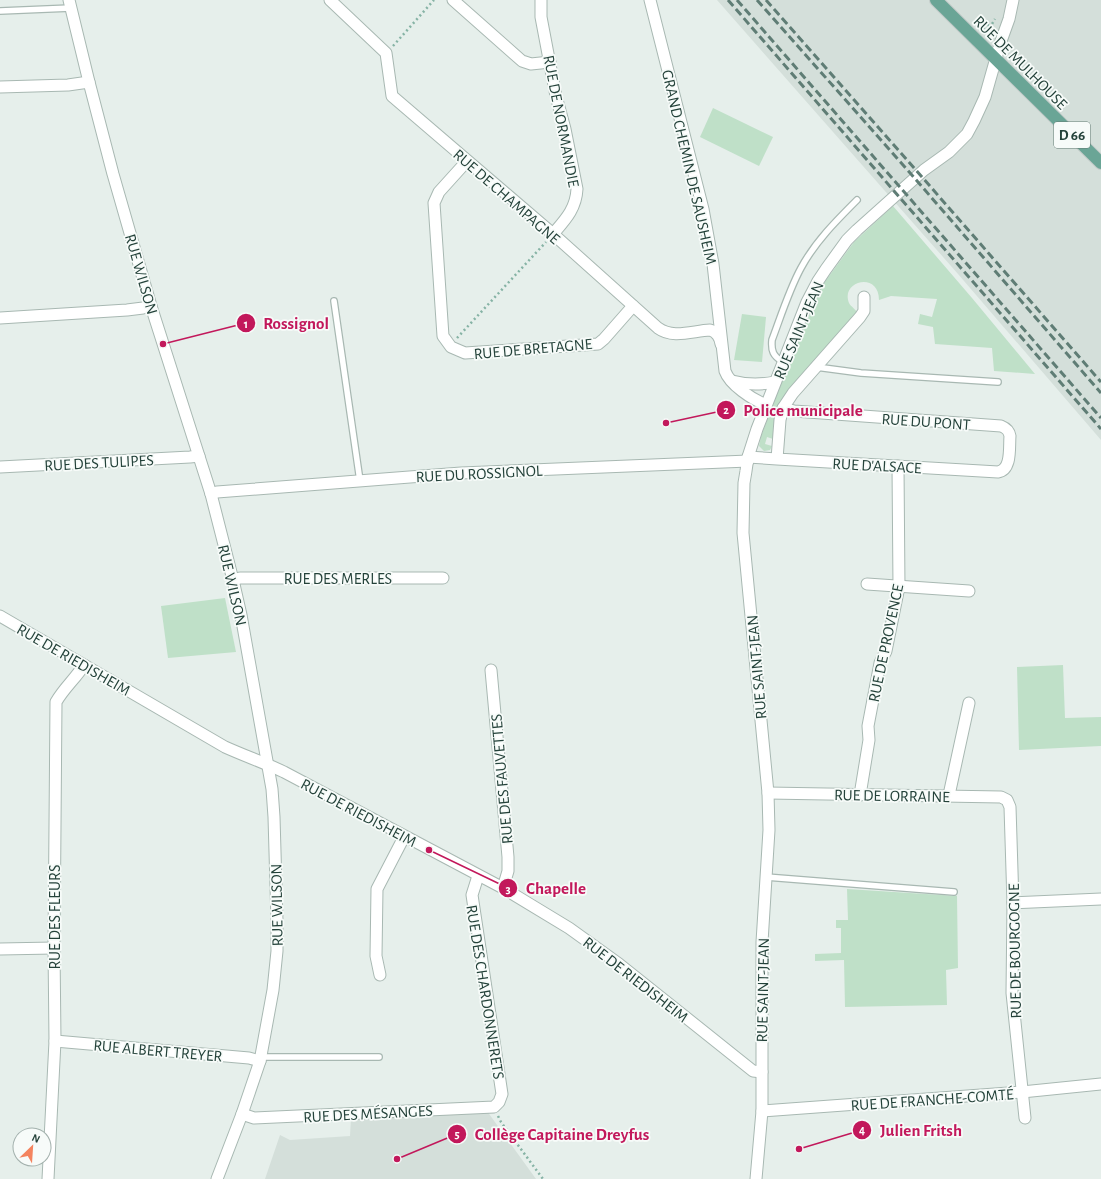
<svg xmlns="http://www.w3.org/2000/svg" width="1101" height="1179" font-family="'Alegreya Sans',sans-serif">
<rect width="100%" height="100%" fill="#e6efeb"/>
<g fill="#d4dfda">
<polygon points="717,0 1101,0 1101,440 958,274"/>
<polygon points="487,1111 536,1179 265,1179 280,1135 290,1140 350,1136 351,1118"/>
</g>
<g fill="#bfe0c8">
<polygon points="713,108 773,137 759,166 700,137"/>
<path d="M893 206 972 298 1035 374 994 371 992 348 935 344 933 327 918 324 920 314 932 317 937 299 891 296 879 300C879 271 840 281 849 303 851 307 856 309 857 313L789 389 778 407 773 439 767 437 765 444 772 446 770 450 764 451 759 446 761 436 792 356 821 287 854 242Z"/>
<polygon points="742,314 766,317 762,362 734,360"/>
<polygon points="225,598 236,652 168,658 161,606"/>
<polygon points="1063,665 1065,718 1101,717 1101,746 1019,750 1017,667"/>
<polygon points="847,889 957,896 958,968 946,970 947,1005 845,1007 844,960 815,961 815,954 841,953 841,928 836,928 836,920 848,920"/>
</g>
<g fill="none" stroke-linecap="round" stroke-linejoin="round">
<defs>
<g id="lane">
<polyline points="0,11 71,8"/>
<polyline points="334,301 360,481"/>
<path d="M783 362C773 356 771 351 772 340 781 316 789 290 801 268 815 242 836 221 857 200"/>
<polyline points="816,367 861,373 998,382"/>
<polyline points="766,877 954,892"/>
<polyline points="261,1057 379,1057"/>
</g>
<g id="street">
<polyline points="69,0 89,82 113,174 151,306 211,494 233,580 241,615 272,789 274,817 277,921 277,951 273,990 260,1061 242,1114 217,1179"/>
<path d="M330 0 386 53 392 96 553 234 658 328C673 339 692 331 710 330 717 332 720 337 721 344"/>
<polyline points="453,0 522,61 531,64 550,62"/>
<path d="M541 0V17L556 96 565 129 577 189C576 209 565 220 553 234"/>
<path d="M650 0 703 209 713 264 725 371C730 385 752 399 766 405"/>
<polyline points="0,87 68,85 89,82"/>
<polyline points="467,161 439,192 434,203 443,336 451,347 465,353 598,344 604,339 633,306"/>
<polyline points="0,318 127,310 143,308 151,306"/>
<path d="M732 381C747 385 760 385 775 382"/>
<polyline points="783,408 793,393 860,317 864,311 864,297"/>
<path d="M748 457 777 459 998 472C1012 470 1009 447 1010 436 1009 430 1006 428 1001 426L794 411 783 408 780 420 777 459"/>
<polyline points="0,467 190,457 199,456"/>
<polyline points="211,494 217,492 461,473 748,461"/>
<polyline points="233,580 240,578 443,578"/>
<polyline points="867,584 969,591"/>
<path d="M0 616 225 747C245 756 265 763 284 772L503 888 569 928 619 964 753 1071 762 1072"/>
<polyline points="491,670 508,857 508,871 503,888"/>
<polyline points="768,793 1001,797 1007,800 1010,807 1013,903 1012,993 1025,1118"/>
<polyline points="860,795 869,740 868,726 880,663 886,651 899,587 898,466"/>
<polyline points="949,795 969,703"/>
<polyline points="1013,903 1101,899"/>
<polyline points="0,949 54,948"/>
<polyline points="380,975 376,956 377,889 404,837"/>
<polyline points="55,1041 249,1058 260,1061"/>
<polyline points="762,1111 1022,1092 1101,1084"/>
<polyline points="242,1114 254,1118 494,1107 499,1102 502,1094 472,895 478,876"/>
<path d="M48 1179 55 1041 54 948 56 702C64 688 76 678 84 665"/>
<polyline points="756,1179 762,1111 762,942 769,830 768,793 743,533 744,483 746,471 748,457 757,429 807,302 818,281 826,269 847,240 857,230 924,170 949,152 967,134 974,121 985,97 1000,44 1009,19 1013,0"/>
</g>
<polyline id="primary" points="936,0 1101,163"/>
</defs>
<use href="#lane" stroke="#a8b8b2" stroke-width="8"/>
<use href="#street" stroke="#a8b8b2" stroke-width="13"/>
<use href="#primary" stroke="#c2cac8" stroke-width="14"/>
<g stroke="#86b3a5" stroke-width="2.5" stroke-dasharray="2 3" stroke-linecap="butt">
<polyline points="983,28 992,24 995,19"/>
<polyline points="393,46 434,0"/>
<polyline points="457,338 546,242"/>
<polyline points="498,1116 501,1122 543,1179"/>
</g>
<use href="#lane" stroke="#fff" stroke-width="5.5"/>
<use href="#street" stroke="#fff" stroke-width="11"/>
<use href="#primary" stroke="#6aa596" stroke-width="12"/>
<g stroke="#5f7d75" stroke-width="3" stroke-dasharray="8 4" stroke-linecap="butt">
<polyline points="728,0 1101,429"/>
<polyline points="737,0 1101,418"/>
<polyline points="757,0 911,174 1101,393"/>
<polyline points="766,0 922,177 1101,382"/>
</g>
</g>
<g text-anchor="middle" stroke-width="3.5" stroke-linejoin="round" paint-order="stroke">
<rect fill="#f7fbf9" stroke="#637a73" stroke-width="1" x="1054" y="122" width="36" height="26" rx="3"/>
<g font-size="15" font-weight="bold" fill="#24423a">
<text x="1072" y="140">D 66</text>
</g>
<g font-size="16" fill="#24423a" stroke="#f7fbf9">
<text transform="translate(1021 62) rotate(45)" y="6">RUE DE MULHOUSE</text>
<text transform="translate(562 121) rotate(79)" y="6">RUE DE NORMANDIE</text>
<text transform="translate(690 167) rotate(77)" y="6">GRAND CHEMIN DE SAUSHEIM</text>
<text transform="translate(507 196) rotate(41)" y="6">RUE DE CHAMPAGNE</text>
<text transform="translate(142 274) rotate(74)" y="6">RUE WILSON</text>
<text transform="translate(798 330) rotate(-67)" y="6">RUE SAINT-JEAN</text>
<text transform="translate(533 348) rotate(-5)" y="6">RUE DE BRETAGNE</text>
<text transform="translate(926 421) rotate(4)" y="6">RUE DU PONT</text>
<text transform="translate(99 462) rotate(-3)" y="6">RUE DES TULIPES</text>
<text transform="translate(877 465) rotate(3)" y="6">RUE D'ALSACE</text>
<text transform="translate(479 473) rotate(-3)" y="6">RUE DU ROSSIGNOL</text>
<text x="338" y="584">RUE DES MERLES</text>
<text transform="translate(233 585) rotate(77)" y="6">RUE WILSON</text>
<text transform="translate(885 643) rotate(-78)" y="6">RUE DE PROVENCE</text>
<text transform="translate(74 659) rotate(30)" y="6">RUE DE RIEDISHEIM</text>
<text transform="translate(756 667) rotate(-95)" y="6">RUE SAINT-JEAN</text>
<text transform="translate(501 779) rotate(-95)" y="6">RUE DES FAUVETTES</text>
<text transform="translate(892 795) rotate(1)" y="6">RUE DE LORRAINE</text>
<text transform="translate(359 812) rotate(28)" y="6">RUE DE RIEDISHEIM</text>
<text transform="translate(276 905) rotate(-91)" y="6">RUE WILSON</text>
<text transform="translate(54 917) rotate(-90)" y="6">RUE DES FLEURS</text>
<text transform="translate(1014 951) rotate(-91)" y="6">RUE DE BOURGOGNE</text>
<text transform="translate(636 979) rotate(38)" y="6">RUE DE RIEDISHEIM</text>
<text transform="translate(762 990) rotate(-89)" y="6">RUE SAINT-JEAN</text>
<text transform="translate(486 992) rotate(81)" y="6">RUE DES CHARDONNERETS</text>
<text transform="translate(158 1050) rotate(5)" y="6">RUE ALBERT TREYER</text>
<text transform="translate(932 1099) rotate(-4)" y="6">RUE DE FRANCHE-COMTÉ</text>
<text transform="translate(368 1113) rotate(-3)" y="6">RUE DES MÉSANGES</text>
</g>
</g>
<path fill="none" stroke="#c2185b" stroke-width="1.5" d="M163 344L246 323M666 423L726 410M429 850L508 888M799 1149L862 1130M397 1159L457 1134"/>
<g fill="#c2185b" stroke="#f7fbf9" stroke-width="1.5">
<circle cx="163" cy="344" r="4"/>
<circle cx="666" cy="423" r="4"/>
<circle cx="429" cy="850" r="4"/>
<circle cx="799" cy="1149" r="4"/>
<circle cx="397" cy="1159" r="4"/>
<circle cx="246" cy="323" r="10"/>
<circle cx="726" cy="410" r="10"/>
<circle cx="508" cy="888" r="10"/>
<circle cx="862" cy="1130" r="10"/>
<circle cx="457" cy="1134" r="10"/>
</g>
<g font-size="12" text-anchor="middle" font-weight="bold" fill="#fff">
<text x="246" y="328">1</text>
<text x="726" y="414">2</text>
<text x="508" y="893">3</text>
<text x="862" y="1134">4</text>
<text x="457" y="1138">5</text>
</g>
<g font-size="17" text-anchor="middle" font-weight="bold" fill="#c2185b" stroke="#f7fbf9" stroke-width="3.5" stroke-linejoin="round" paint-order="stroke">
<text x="296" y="329">Rossignol</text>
<text x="803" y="416">Police municipale</text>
<text x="556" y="894">Chapelle</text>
<text x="921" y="1136">Julien Fritsh</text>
<text x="562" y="1140">Collège Capitaine Dreyfus</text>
</g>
<g transform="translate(32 1147) rotate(25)"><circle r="19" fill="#f7fbf9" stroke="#a3b1ad"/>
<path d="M0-3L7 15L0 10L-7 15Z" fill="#f4845f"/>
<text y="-6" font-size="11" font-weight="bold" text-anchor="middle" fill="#24423a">N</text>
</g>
</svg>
